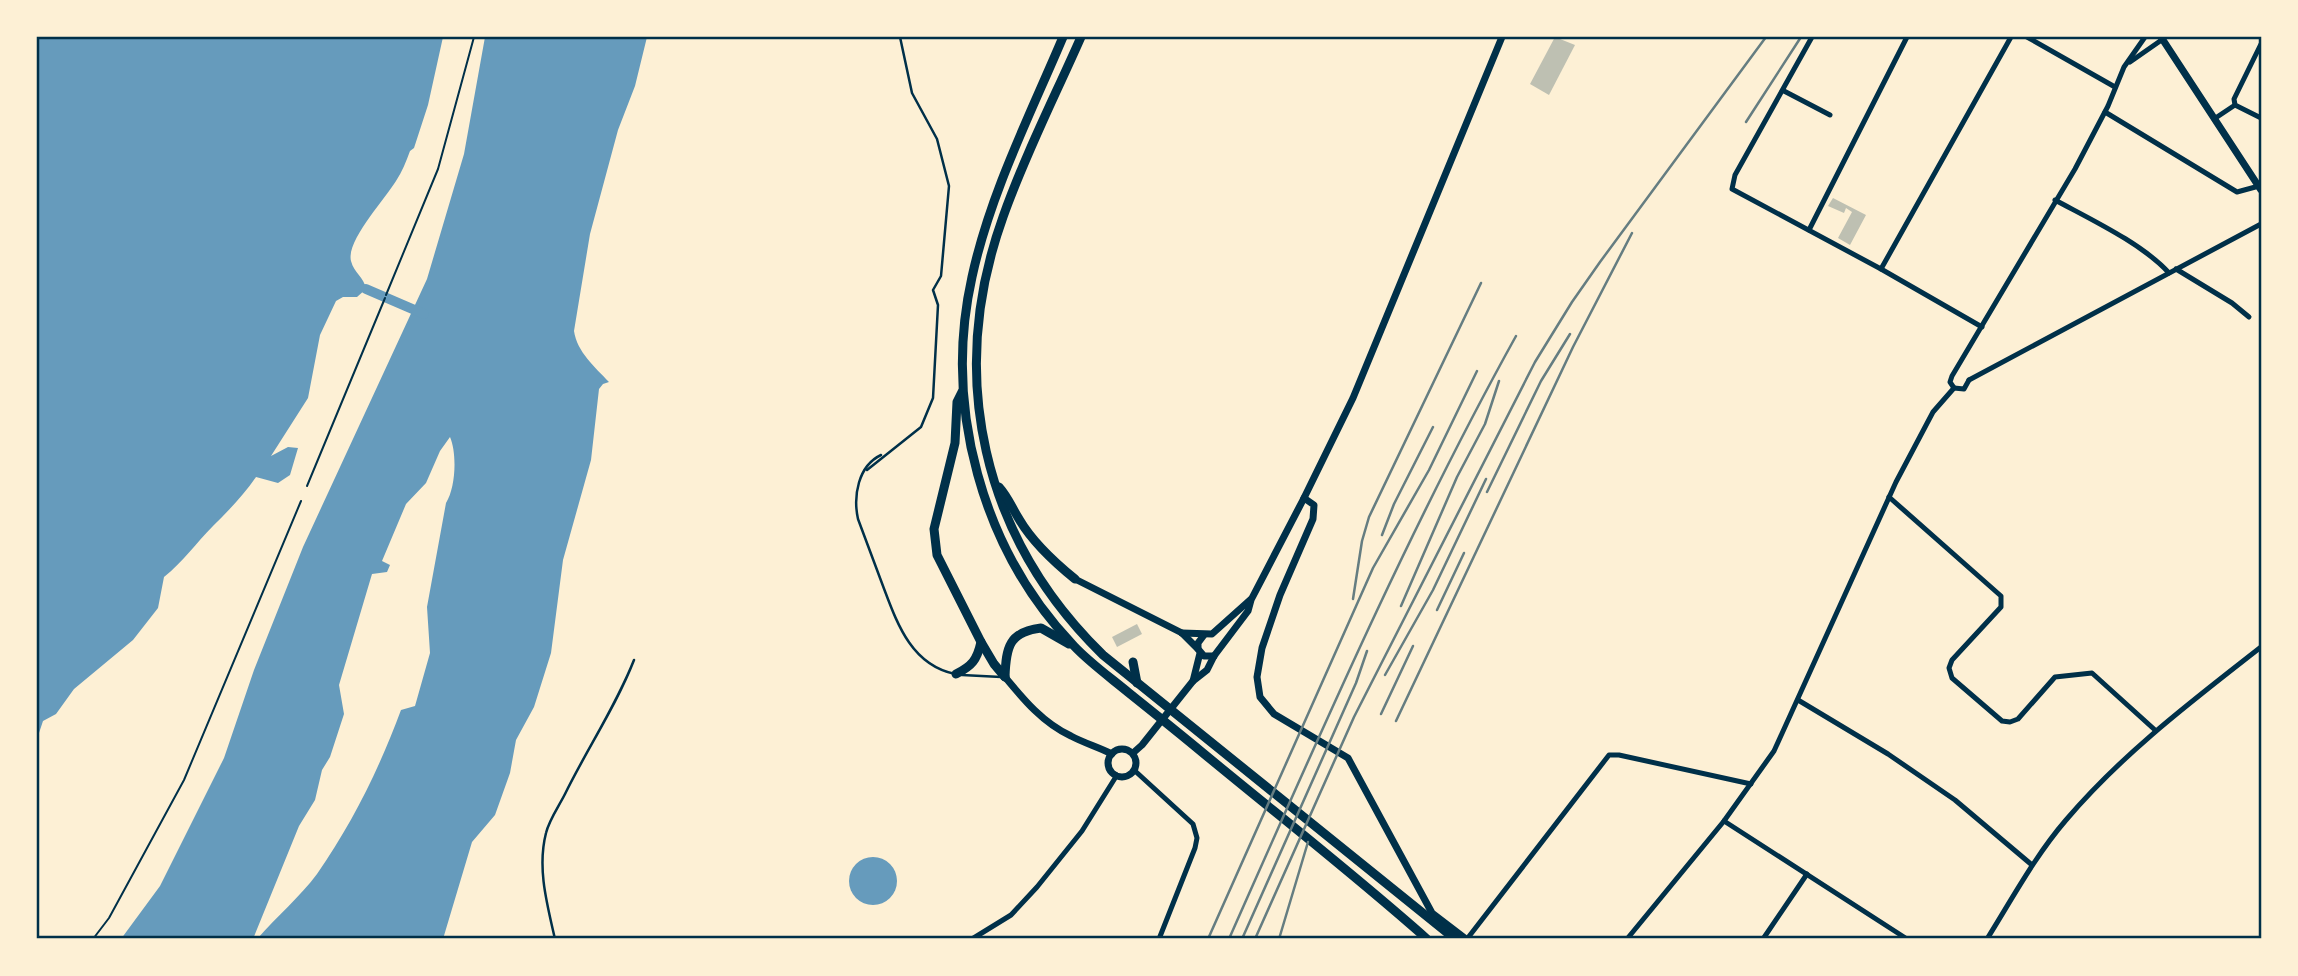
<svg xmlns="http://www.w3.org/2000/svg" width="2298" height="976" font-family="Ubuntu,sans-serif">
<rect width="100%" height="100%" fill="#fdf0d5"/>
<g fill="#669bbc" fill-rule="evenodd">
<path d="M37 37H443L428 105 414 148 410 151C406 162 402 172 396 181 385 199 346 241 351 261 354 273 364 277 366 289L357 297H343L336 301 320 335 308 398 271 456 288 447 298 448 290 475 278 483 256 477C243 496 229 510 213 526 196 543 183 562 164 577L158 608 133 640 74 689 56 714 43 721 37 739Z"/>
<path d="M485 37H647L635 86 618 130 590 234 574 331C577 352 595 367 609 382L603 384 599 389 591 460 563 560 551 653 534 707 516 740 510 773 495 815 472 842 443 939H121L160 886 224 758 254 670 303 547 427 279 464 154ZM450 437C457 453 456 487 446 503L427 607 430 653 415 706 401 710C380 767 352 824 317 874 300 897 277 916 258 938L253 939 299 826 315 800 322 770 330 757 344 714 339 685 372 574 387 572 390 565 382 561 406 504 426 483 440 451Z"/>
<circle cx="873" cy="881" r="24"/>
</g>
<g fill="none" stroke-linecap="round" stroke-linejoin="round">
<polyline stroke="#669bbc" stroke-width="10" points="366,289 424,314"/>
</g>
<g fill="#bec0b2">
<polygon points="1555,37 1575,45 1549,95 1530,84"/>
<polygon points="1833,198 1866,215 1850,245 1838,238 1852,212 1846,208 1844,213 1828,206"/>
<polygon points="1137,624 1142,634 1117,647 1112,637"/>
</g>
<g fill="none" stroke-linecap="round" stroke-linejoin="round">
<g stroke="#003049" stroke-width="2">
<polyline points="386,295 438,169 474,37"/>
<polyline points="307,486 385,298"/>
<polyline points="93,939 109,918 184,780 301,501"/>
</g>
<g stroke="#003049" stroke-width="2.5">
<path d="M881 455C858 466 853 496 858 519 866 541 875 564 883 586 897 623 911 665 955 674"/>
<polyline points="867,470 921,427 933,398 938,305 933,290 941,276 949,186 937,139 912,93 900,37"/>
<polyline points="962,675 1001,677"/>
<path d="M555 939C547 904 537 868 546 833 549 820 559 806 565 794 587 749 616 706 634 660"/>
</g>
<g stroke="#003049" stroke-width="5">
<polyline points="1812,37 1735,175 1732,189 1881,269 1982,327"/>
<polyline points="2027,37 2115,87"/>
<polyline points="2261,44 2234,99 2235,105 2261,118"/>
<polyline points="2130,62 2163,39"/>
<polyline points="1784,91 1830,115"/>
<polyline points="2105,112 2237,192 2259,186"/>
<polyline points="2214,119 2235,105"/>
<path d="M2055 200C2090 219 2143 244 2169 273"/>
<polyline points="1809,230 1907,37"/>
<polyline points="1881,269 2011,37"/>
<polyline points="2176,269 2232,303 2249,317"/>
<polyline points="1969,380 2261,224"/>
<polyline points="1954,388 1950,382 1952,376 2075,169 2108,106 2124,67 2145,37"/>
<polyline points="1954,388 1964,389 1969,380"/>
<polyline points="1889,497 2001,596 2001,607 1952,660 1949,668 1952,678 2002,721 2010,722 2018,719 2055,677 2092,673 2155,730"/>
<polyline points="1798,700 1888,754 1955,800 2032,865"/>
<polyline points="1134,770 1193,824 1197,838 1195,848 1159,939"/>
<polyline points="1724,821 1907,939"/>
<polyline points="972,939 1011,915 1037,887 1082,831 1117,775"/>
<polyline points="1467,939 1609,755 1619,755 1751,784"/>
<polyline points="1627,939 1724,821 1774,751 1896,482 1933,412 1954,388"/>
<polyline points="1763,939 1807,874"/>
<path d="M1987 939C2012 899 2035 856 2066 820 2123 753 2192 701 2261 647"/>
</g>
<g stroke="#003049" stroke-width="7">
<polyline points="2161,37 2261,190"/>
<polyline points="1304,498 1314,505 1313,519 1280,595 1262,648 1257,677 1260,697 1274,714 1348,758 1432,913 1466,939"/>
<polyline points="1075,579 1182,633 1198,649"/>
<polyline points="1182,633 1212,634 1250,600"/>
<polyline points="1204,635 1198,643 1198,649 1204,656 1214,656"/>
<path d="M1005 677C1024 700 1043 723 1071 736 1084 743 1098 747 1112 754"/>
<polyline points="1193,681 1200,653"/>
<circle cx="1122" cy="763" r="14"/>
<polyline points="1133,753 1142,745 1193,681 1207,670 1214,656 1248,611 1251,600 1304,498 1353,398 1502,37"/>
</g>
<g stroke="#003049" stroke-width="9">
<path d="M1063 37C1030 115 990 194 972 277 943 407 982 550 1074 646 1090 663 1111 678 1129 693 1154 713 1179 733 1203 753 1278 815 1355 875 1427 939"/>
<path d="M1081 37C1055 96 1025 155 1003 217 946 376 982 537 1103 655L1455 939"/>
<polyline points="962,392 957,402 955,443 934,529 937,555 981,642 994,664 1005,677"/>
<path d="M999 487C1008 497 1012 508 1019 519 1033 543 1054 562 1075 579"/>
<polyline points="1133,662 1137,683"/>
<path d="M956 674C972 666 977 660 981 642"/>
<path d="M1005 677C1006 647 1009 632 1041 628L1069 644"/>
</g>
<g stroke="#657d81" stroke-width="2.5">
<polyline points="1746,122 1801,37"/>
<polyline points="1487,492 1541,381 1570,334"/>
<polyline points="1382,535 1394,504 1433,427"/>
<polyline points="1353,599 1362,541 1369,517 1481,283"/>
<polyline points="1401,606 1457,477 1485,424 1499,381"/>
<polyline points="1437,610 1464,553"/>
<polyline points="1385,675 1433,590 1486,479"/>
<polyline points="1381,714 1413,646"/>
<polyline points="1396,721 1573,347 1632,233"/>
<polyline points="1208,939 1373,568 1429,470 1477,371"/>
<path d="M1229 939C1319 736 1408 531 1516 336"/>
<polyline points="1242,939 1356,683 1367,651"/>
<polyline points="1255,939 1354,717 1535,362 1572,302 1600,262 1766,37"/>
<polyline points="1279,939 1308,842"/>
</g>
</g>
<rect width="2298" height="976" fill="none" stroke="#fdf0d5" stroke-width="77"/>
<rect x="38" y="38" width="2222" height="899" fill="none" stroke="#003049" stroke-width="2.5"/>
</svg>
